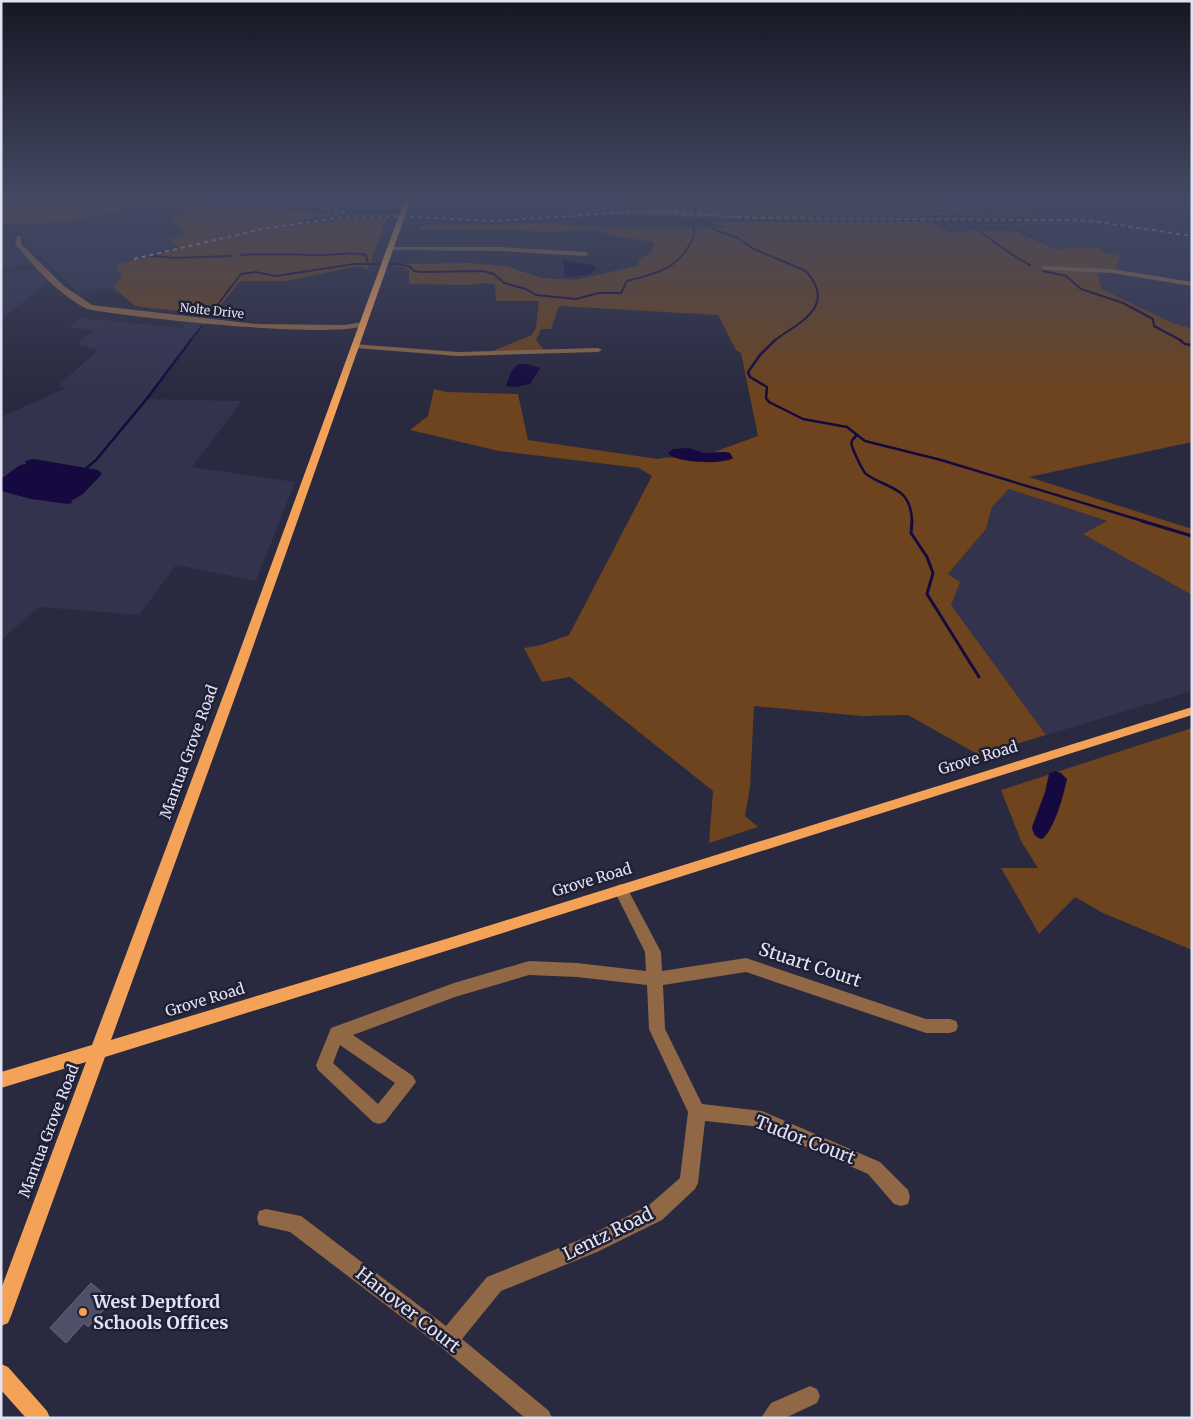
<svg xmlns="http://www.w3.org/2000/svg" width="1193" height="1419" font-family="Merriweather,serif">
<rect width="100%" height="100%" fill="#29293f"/>
<g fill="#33334e">
<polygon points="417,199 620,199 627,207 622,211 481,219 412,215"/>
<polygon points="945,199 1192,199 1192,329 1170,322 1102,289 1097,272 1099,268 1115,269 1120,256 1077,247 1055,249 1016,226 1027,217 1046,213 1036,211 1025,214 986,213 939,202"/>
<polygon points="146,206 154,206 160,211 178,207 188,216 170,220 188,235 169,239 182,249 140,259 149,284 115,293 107,287 80,294 17,233"/>
<polygon points="1,234 32,264 1,269"/>
<polygon points="37,269 50,281 1,319 1,273"/>
<polygon points="81,318 182,328 190,318 208,320 146,399 242,401 192,467 295,482 256,581 176,565 139,615 39,607 1,640 1,417 66,388 58,386 98,350 77,344 93,331 69,327"/>
<polygon points="1009,489 1108,522 1084,534 1192,595 1192,691 1046,735 951,605 959,582 948,574 986,529 992,507"/>
</g>
<g fill="#6d441e">
<polygon points="1,199 197,199 216,207 257,207 340,215 299,220 303,224 358,217 387,217 368,269 359,266 286,281 240,281 213,315 135,306 113,287 122,275 116,269 120,264 181,249 169,239 188,235 169,220 187,216 178,207 160,211 154,206 146,206 60,223 56,220 44,224 1,223"/>
<polygon points="620,199 945,199 940,202 986,213 1049,213 1027,217 991,215 720,218 624,215 622,211 627,207"/>
<path d="M928 221 952 233 972 231H1015L1055 249 1099 247 1104 252 1120 256 1115 269 1099 268 1097 272 1102 289 1170 322 1192 329V442L1029 477 1192 529V595L1083 534 1107 521 1009 489 992 507 986 529 948 574 960 582 951 605 1046 735 979 755 908 715 862 716 754 706 750 787 745 816 758 827 709 843 713 791 570 677 542 682 524 648 541 645 569 635 652 476 639 468 499 451 410 430 428 416 434 389 447 392 518 394 528 440 658 459C680 454 706 463 730 460L726 452H714L758 436 741 353 736 350 718 315 559 306 551 329H541L536 340 544 350 490 352 532 335 536 328 539 301H496L495 284 484 283 472 285 409 284V270L404 267 392 266 395 264 471 263 506 266 542 278 575 280 636 266 642 258 653 251 654 242 614 236 595 230 543 232 523 230H418L422 225 533 223 608 227 726 228 711 222Z"/>
<polygon points="1192,728 1192,950 1103,913 1075,897 1039,934 1001,868 1038,868 1021,841 1001,790"/>
</g>
<g fill="#15093f">
<polygon points="563,260 593,265 597,269 588,275 565,277"/>
<polygon points="518,364 527,364 540,368 530,384 516,387 506,386 511,372"/>
<path d="M688 448 704 453 726 452 730 453 733 458C723 465 674 463 668 453L673 449Z"/>
<polygon points="34,459 98,470 102,474 83,494 71,501 72,503 68,504 31,499 1,491 1,479 20,465 26,464 25,461"/>
<path d="M1055 771 1061 773 1067 779C1064 794 1054 831 1042 839 1035 838 1033 833 1032 827L1045 792 1049 774Z"/>
</g>
<g fill="none" stroke-linecap="round" stroke-linejoin="round">
<g stroke="#15093f" stroke-width="2">
<polyline points="895,199 928,209 951,212 962,218"/>
<polyline points="694,211 695,206 702,199"/>
<path d="M693 218 705 221 713 229 738 238 752 248 806 271C838 308 798 322 774 341"/>
<path d="M965 221C987 235 1006 253 1030 265"/>
<path d="M240 255C268 253 295 255 323 255 338 255 351 251 366 255L368 264"/>
<polyline points="152,256 174,258 231,256"/>
<polyline points="1043,271 1066,276 1081,289 1123,303 1153,319 1154,326 1182,341"/>
<path d="M209 316 241 274 255 272 276 276 354 264H395L409 266 414 271 422 272 483 271 494 274 504 283 526 289 536 295 576 299 599 293H621L627 281C653 274 676 270 690 244 695 236 696 230 691 222L693 218"/>
<polyline points="190,341 202,326"/>
</g>
<g stroke="#15093f" stroke-width="2.5">
<polyline points="775,340 760,355 748,372 750,377 767,387 766,398 769,402 803,419 847,427 865,441 941,460 1146,522"/>
<polyline points="1180,340 1185,344 1192,345"/>
<path d="M856 436C853 439 850 442 852 446 853 450 863 472 866 474 888 490 911 485 912 522"/>
<polyline points="84,470 96,460 145,401 191,340"/>
</g>
<g stroke="#15093f" stroke-width="3">
<polyline points="912,521 911,533 927,557 933,573 927,594 979,677"/>
<polyline points="1142,521 1192,536"/>
</g>
</g>
<polygon fill="#4f4f68" stroke="#656580" points="91,1283 112,1301 88,1327 84,1323 66,1343 50,1328"/>
<g fill="none" stroke-linecap="round" stroke-linejoin="round">
<g fill="#906846" fill-rule="evenodd">
<polygon points="1160,199 1192,201 1192,205 1163,201"/>
<path d="M17 236H21V244L64 286 92 305 256 324 344 325 363 322 367 324C344 341 125 317 87 309 59 295 35 268 15 244Z"/>
<polygon points="391,247 501,247 586,252 589,254 586,256 501,251 389,250 389,248"/>
<polygon points="1043,266 1112,269 1192,282 1192,286 1112,273 1046,270 1043,270"/>
<polygon points="353,344 458,352 598,348 602,350 598,352 458,356 356,348 352,346"/>
<path d="M621 884 626 886 661 952 662 971 746 958 926 1019H950L956 1021 958 1026 956 1031 950 1033H926L746 972 663 985 665 1029 702 1104 762 1111 880 1162 908 1190 910 1197 908 1204 901 1206 894 1204 868 1174 761 1127 705 1121 698 1183 695 1189 662 1220 597 1252 501 1291 462 1339 549 1411 552 1418H525L441 1347 290 1232 259 1225 257 1218 259 1211 266 1209 301 1216 446 1326 487 1277 584 1238 648 1206 680 1178 688 1112 649 1029 647 985 577 977 529 975 455 997 353 1035 413 1076 416 1082 385 1122 379 1124 373 1122 318 1070 316 1065 331 1028 454 983 529 961 577 963 646 971 645 952 614 890 616 886ZM340 1045 395 1083 378 1104 333 1063Z"/>
<polygon points="810,1386 817,1389 820,1396 817,1403 785,1418 761,1418 771,1403"/>
</g>
<g fill="#f4a258" fill-rule="evenodd">
<polygon points="405,199 411,199 243,675 111,1040 449,938 1192,707 1192,715 449,950 105,1057 11,1316 8,1323 1,1326 1,1289 86,1062 1,1088 1,1072 92,1045 231,675"/>
<polygon points="1,1364 8,1367 47,1411 50,1418 26,1418 1,1390"/>
</g>
<g stroke="#b1b1c3" stroke-width="2" stroke-dasharray="4 4" stroke-linecap="butt">
<polyline points="262,199 301,203 348,213"/>
<polyline points="134,259 262,229 349,216 393,216 493,221 644,211 753,218 1068,220 1099,222 1192,236"/>
</g>
</g>
<linearGradient id="sky" x2="0" y2="1"><stop stop-color="#171723"/><stop offset="0.5" stop-color="#434963"/><stop offset="1" stop-color="#434963" stop-opacity="0"/></linearGradient>
<rect width="1193" height="397" fill="url(#sky)"/>
<circle fill="#f9a04d" stroke="#1f1f35" stroke-width="2" cx="83" cy="1312" r="5"/>
<g text-anchor="middle" stroke-width="5" stroke-linejoin="round" paint-order="stroke">
<g font-size="12" fill="#e2e2f2" stroke="#1f1f35">
<text transform="translate(212 311) rotate(6)" y="4">Nolte Drive</text>
</g>
<g font-size="15" fill="#e2e2f2" stroke="#1f1f35">
<text transform="translate(189 752) rotate(-70)" y="5">Mantua Grove Road</text>
<text transform="translate(978 758) rotate(-17)" y="5">Grove Road</text>
<text transform="translate(592 880) rotate(-17)" y="5">Grove Road</text>
<text transform="translate(205 1000) rotate(-17)" y="5">Grove Road</text>
<text transform="translate(49 1131) rotate(-69)" y="5">Mantua Grove Road</text>
</g>
<g font-size="18" fill="#e2e2f2" stroke="#1f1f35">
<text transform="translate(810 965) rotate(18)" y="6">Stuart Court</text>
<text transform="translate(805 1140) rotate(21)" y="6">Tudor Court</text>
<text transform="translate(608 1234) rotate(-26)" y="6">Lentz Road</text>
<text transform="translate(408 1310) rotate(38)" y="6">Hanover Court</text>
</g>
<g font-size="18" font-weight="bold" fill="#e2e2f2" stroke="#1f1f35" text-anchor="start">
<text x="93" y="1308">West Deptford<tspan x="93" dy="21">Schools Offices</tspan></text>
</g>
</g>
<rect width="1193" height="1419" fill="none" stroke="#e2e2f2" stroke-width="5"/>
</svg>
